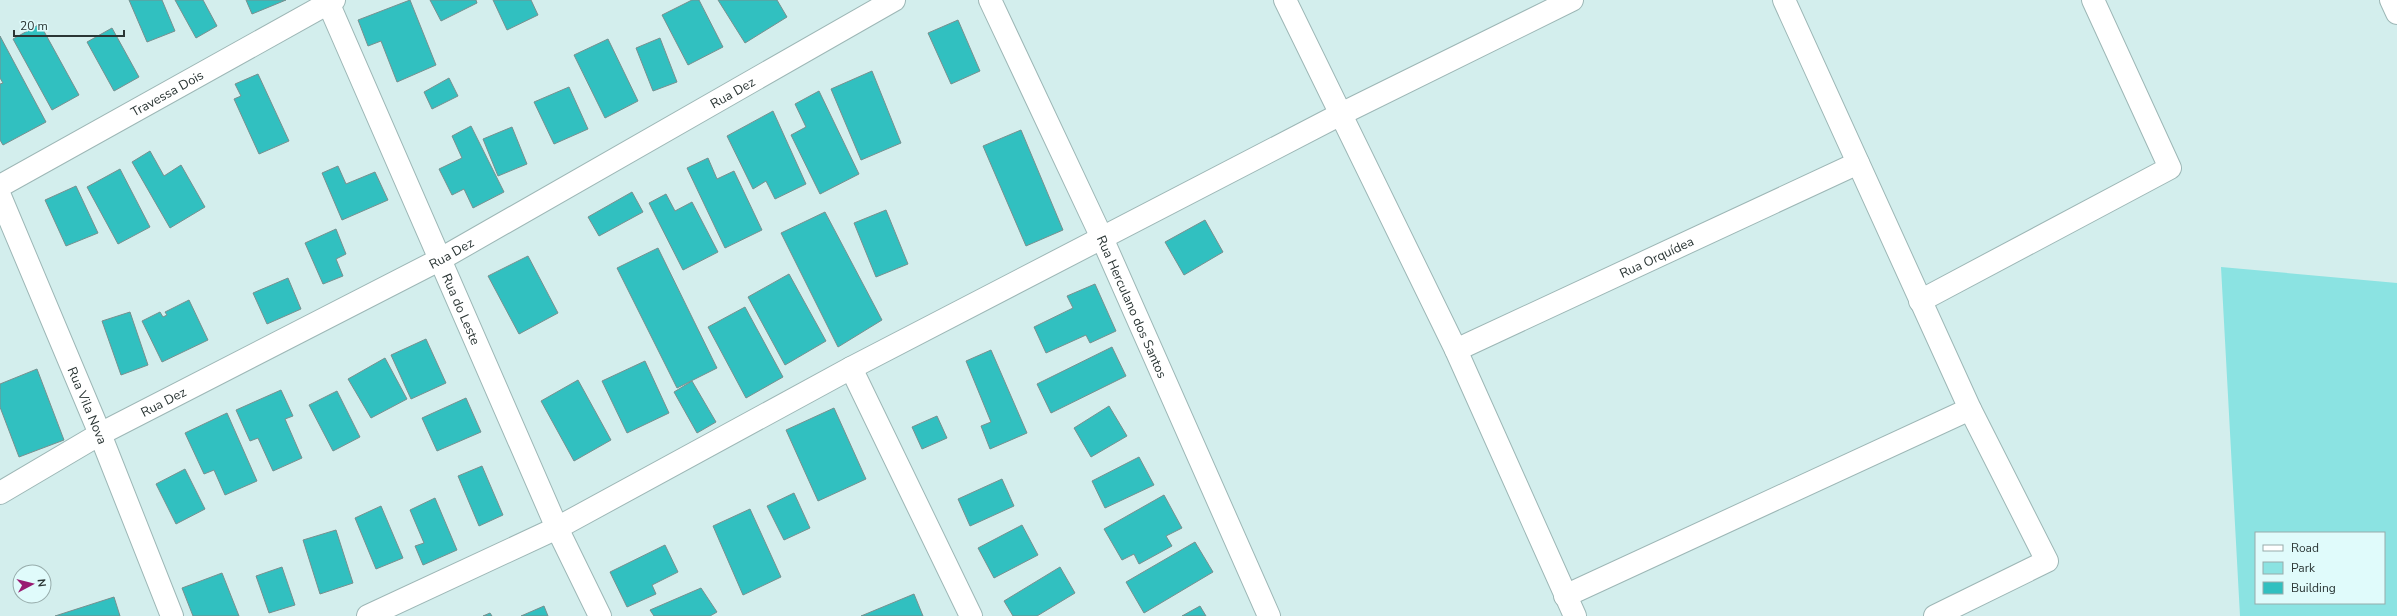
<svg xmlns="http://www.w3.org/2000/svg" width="2397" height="616" font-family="'Nunito Sans',sans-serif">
<rect width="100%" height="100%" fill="#d3eeed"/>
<path fill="#8be3e2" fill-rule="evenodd" d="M2221 267 2397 283V616H2240ZM2256 533H2384V603H2256Z"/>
<g fill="#31c0c0" stroke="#77908f">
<polygon points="129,0 162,0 175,31 147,42"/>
<polygon points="175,0 203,0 217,26 196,38"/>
<polygon points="246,0 286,0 252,14"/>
<polygon points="410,0 436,65 397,82 381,41 368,46 358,20"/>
<polygon points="430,0 476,0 477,3 441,21"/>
<polygon points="493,0 531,0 538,15 507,30"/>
<polygon points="692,0 699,0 723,47 688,65 662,15"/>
<polygon points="718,0 777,0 787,17 745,43"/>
<polygon points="958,20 980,71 951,84 928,33"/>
<polygon points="40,24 79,95 52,110 13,39"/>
<polygon points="112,28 139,77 114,91 87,42"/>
<polygon points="0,36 46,122 3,145 0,140 0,84 3,83 0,78"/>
<polygon points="660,38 677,82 653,91 636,48"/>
<polygon points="608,39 638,101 605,118 574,55"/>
<polygon points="872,71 901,143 861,160 831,89"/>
<polygon points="258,74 289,141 259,154 234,99 241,96 235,84"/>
<polygon points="449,78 458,96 432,109 424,92"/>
<polygon points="569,87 588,129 554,144 534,102"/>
<polygon points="819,91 859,174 820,194 791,135 806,127 795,104"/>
<polygon points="773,111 806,184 775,199 766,181 753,189 727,136"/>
<polygon points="471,126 504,192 473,208 464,189 452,195 439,169 462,158 452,136"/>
<polygon points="512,127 527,164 498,176 483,139"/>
<polygon points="1021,130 1063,230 1026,246 983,146"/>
<polygon points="150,151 164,176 181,165 205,207 170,228 132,162"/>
<polygon points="708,158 717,179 734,171 762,230 725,248 687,168"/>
<polygon points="338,166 346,184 375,172 388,200 342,220 322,173"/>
<polygon points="120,169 150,227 118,244 87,187"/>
<polygon points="76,186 98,233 66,246 45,200"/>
<polygon points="632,192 643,212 599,236 588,217"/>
<polygon points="666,194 675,211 692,202 718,252 683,270 649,203"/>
<polygon points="886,210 908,264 876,277 854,223"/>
<polygon points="825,212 882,320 838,347 781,233"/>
<polygon points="1205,220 1223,252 1184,275 1165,242"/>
<polygon points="336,229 346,254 336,259 343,276 323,284 305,243"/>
<polygon points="658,248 717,368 677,388 617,268"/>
<polygon points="528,256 558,313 519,334 488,276"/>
<polygon points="789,274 826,341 785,365 748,297"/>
<polygon points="288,278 301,309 267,324 253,293"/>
<polygon points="1095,284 1116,331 1090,343 1086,335 1046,353 1034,327 1073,308 1067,296"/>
<polygon points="189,300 208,340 162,362 142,321 160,312 163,317 167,315 165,312"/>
<polygon points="745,307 783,377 746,398 708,327"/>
<polygon points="130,312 148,365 121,375 102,321"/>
<polygon points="426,339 446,383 411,399 391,355"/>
<polygon points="1112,347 1126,376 1051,413 1037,384"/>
<polygon points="991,350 1027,433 990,449 981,426 991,422 966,361"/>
<polygon points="385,358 407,399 371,418 348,379"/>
<polygon points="645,361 669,413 627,433 602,381"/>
<polygon points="37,369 64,440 19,457 0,407 0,384"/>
<polygon points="578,380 611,440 574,461 541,401"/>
<polygon points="692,381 716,422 697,433 674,392"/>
<polygon points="281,390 293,416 285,419 302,458 273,471 258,438 250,441 236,410"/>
<polygon points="337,391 360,437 333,451 309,405"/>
<polygon points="466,398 481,432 437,451 422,418"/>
<polygon points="1109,406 1127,436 1091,457 1074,428"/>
<polygon points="834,408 866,479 818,501 786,430"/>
<polygon points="227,413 257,481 225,495 214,470 204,474 185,433"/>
<polygon points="937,416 947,438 922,449 912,427"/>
<polygon points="1139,457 1154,485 1105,508 1092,481"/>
<polygon points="482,466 503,515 479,526 458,476"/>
<polygon points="185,469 205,509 176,524 156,484"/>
<polygon points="1002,479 1014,506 970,526 958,499"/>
<polygon points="794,493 810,528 784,540 767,506"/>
<polygon points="1164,495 1182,528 1166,536 1172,546 1139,564 1134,554 1122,560 1104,529"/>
<polygon points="435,498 457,550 423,565 415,546 424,543 410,510"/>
<polygon points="381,506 403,558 376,569 355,518"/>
<polygon points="750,509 781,577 743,595 713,526"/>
<polygon points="1022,525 1038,555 994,578 978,548"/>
<polygon points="336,530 353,583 320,594 303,540"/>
<polygon points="1195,542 1213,572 1144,613 1126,582"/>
<polygon points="665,545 678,572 652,585 656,594 627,607 610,572"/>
<polygon points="282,567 295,605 269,613 256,576"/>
<polygon points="1060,567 1075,593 1037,616 1013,616 1004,601"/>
<polygon points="222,573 239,616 193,616 182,588"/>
<polygon points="701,588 717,612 710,616 654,616 650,610"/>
<polygon points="914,594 923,616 861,616"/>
<polygon points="114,597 120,616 55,616"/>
<polygon points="544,606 548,616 521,616"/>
<polygon points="1200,606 1206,616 1182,616"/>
<polygon points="490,613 492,616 483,616"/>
</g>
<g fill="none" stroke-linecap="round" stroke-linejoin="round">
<defs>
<g id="minor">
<path id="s1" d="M327 0 557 528 600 616"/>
<polyline points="1285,0 1456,350 1575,616"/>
<polyline points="1784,0 1970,409 2047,561 1935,616"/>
<polyline points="2391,0 2397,13"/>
<path id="s2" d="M0 186 334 0"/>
<path id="s3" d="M0 196 100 434 172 616"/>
<polyline points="1920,301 2170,168 2093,0"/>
<path id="s4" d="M1456 350 1858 163"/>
<polyline points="851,368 971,616"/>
<path id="s5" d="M0 493 100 434 439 260 894 0"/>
<polyline points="1565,596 1970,409"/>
<polyline points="368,616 557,528 851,368 1339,115 1572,0"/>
</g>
<g id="tertiary">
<path id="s6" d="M990 0 1102 238 1269 616"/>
</g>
</defs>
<use href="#minor" stroke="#9db7b6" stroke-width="24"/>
<use href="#tertiary" stroke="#9db7b6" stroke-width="24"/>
<use href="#minor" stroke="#fff" stroke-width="22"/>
<use href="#tertiary" stroke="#fff" stroke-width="22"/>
</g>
<g text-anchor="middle" stroke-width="4" stroke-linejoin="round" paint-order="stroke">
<g font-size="13" fill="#2a3534" stroke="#e0fbfb">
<text dy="5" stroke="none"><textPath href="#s5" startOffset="835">Rua Dez</textPath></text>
<text dy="5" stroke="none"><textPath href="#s2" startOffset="191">Travessa Dois</textPath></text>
<text dy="5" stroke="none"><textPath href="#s5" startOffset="511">Rua Dez</textPath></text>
<text dy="5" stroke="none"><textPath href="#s4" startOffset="221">Rua Orquídea</textPath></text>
<text dy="5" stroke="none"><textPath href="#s6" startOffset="338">Rua Herculano dos Santos</textPath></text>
<text dy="5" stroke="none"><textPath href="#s1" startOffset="337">Rua do Leste</textPath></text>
<text dy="5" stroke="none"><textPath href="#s5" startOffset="187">Rua Dez</textPath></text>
<text dy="5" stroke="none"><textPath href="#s3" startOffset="227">Rua Vila Nova</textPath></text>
</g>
</g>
<rect x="2255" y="532" width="130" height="72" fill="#e0fbfb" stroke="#97acab"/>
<rect x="2263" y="545" width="20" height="6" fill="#ffffff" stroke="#97acab"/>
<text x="2291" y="552" font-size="12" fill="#2a3534">Road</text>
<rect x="2263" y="562" width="20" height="12" fill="#8be3e2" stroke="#97acab"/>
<text x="2291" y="572" font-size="12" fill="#2a3534">Park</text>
<rect x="2263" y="582" width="20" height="12" fill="#31c0c0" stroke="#97acab"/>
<text x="2291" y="592" font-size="12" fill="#2a3534">Building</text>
<g transform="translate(32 584) rotate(83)"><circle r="19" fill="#e0fbfb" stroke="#97acab"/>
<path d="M0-3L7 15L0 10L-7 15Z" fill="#991a71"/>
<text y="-6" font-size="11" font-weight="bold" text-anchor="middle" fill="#2a3534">N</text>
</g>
<path d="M14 30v6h110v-6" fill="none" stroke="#2a3534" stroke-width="2"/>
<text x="20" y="30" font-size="12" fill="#2a3534" stroke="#e0fbfb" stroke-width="3" paint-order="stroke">20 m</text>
</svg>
